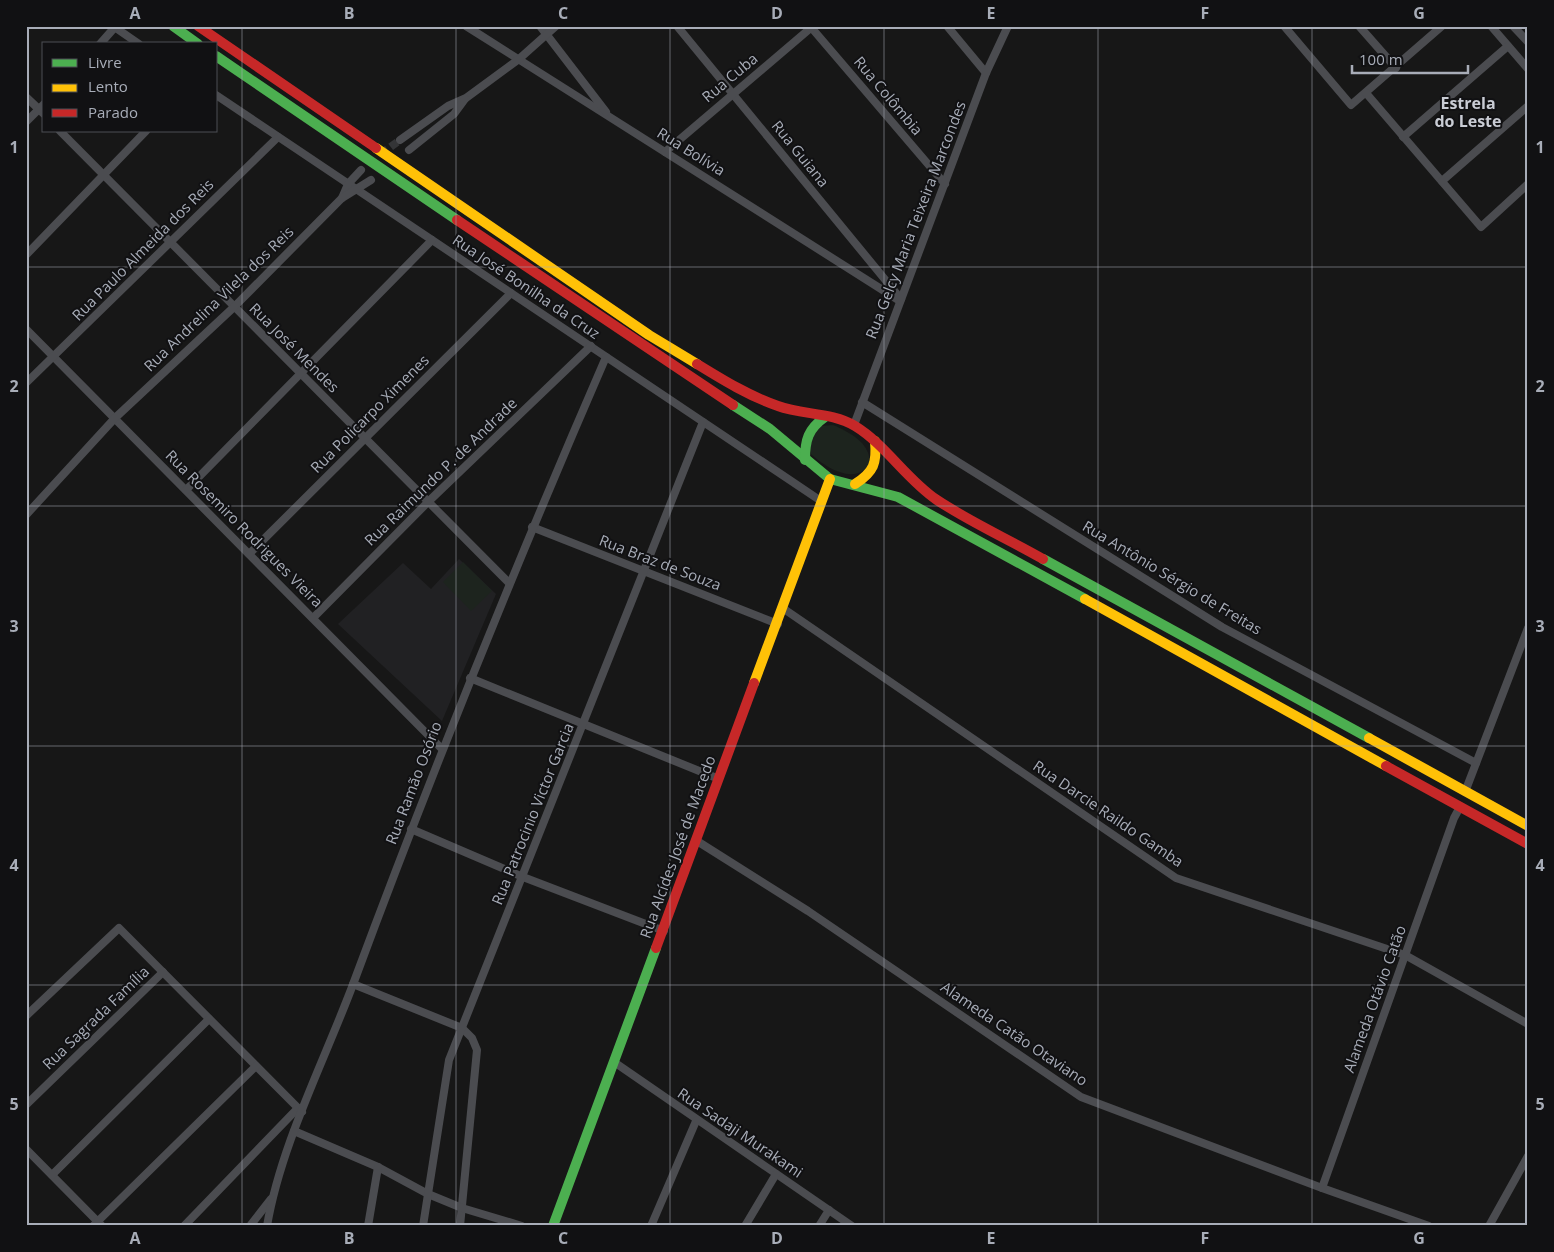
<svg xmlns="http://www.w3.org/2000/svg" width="1554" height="1252" font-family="'Open Sans',sans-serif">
<rect width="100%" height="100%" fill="#171717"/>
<polygon fill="#212123" points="459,559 496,594 442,721 338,624 403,563 431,589"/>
<g fill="#1d241e">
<path d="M833 425C849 432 869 442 870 462 857 487 826 468 811 454L810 433 820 426Z"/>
<polygon points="463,562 492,591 471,611 443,582"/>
</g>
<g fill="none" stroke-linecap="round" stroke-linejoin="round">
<polyline stroke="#343537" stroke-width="8" stroke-dasharray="8 4" stroke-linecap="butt" points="381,154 400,140"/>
<g stroke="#4b4c50" stroke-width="8">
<polyline points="113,26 139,44"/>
<polyline points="466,26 900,301"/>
<polyline points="540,26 606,112"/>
<polyline points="677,26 901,299"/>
<polyline points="810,26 945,184"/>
<polyline points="947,26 986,73"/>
<polyline points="1284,26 1351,105 1442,26"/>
<polyline points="1359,26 1396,68"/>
<polyline points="1491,26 1528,69"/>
<polyline points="1513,26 1528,42"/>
<polyline points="100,44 115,27"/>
<polyline points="1366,93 1481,227 1528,184"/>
<polyline points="216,95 821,501"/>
<polyline points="26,97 44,114"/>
<polyline points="26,122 44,104"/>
<polyline points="60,131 509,583"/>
<polyline points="1403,137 1508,46"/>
<polyline points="400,140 448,106 466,98 519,59 556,26"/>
<polyline points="409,150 454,114 465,99"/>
<polyline points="665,152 813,26"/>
<polyline points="1442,181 1528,106"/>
<polyline points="342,198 348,184 361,170"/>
<polyline points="26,255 146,131"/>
<polyline points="26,329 442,749"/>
<polyline points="26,383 278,137"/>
<polyline points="862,402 1222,627 1476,763"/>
<polyline points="854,425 986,73 1008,26"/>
<polyline points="186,490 432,240"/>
<polyline points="26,515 115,418 234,307 342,198 371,180"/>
<polyline points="532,527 778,624"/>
<polyline points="249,554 511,293"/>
<polyline points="784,609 1176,878 1405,955 1528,1024"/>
<polyline points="313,618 428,502 591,346"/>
<polyline points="470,678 719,779"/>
<polyline points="1465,792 1528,628"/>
<polyline points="411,829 523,877 664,931"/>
<polyline points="697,841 808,911 1081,1097 1322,1188 1429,1226"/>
<polyline points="353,984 462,1028 472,1038 477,1050 460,1226"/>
<polyline points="26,1016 119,928 302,1112"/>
<polyline points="614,1062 852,1226"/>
<polyline points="26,1105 163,972"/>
<polyline points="294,1131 378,1167 428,1194 462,1208 522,1226"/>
<polyline points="26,1149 102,1226"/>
<polyline points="52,1175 209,1019"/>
<polyline points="1322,1188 1454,818 1460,807"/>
<polyline points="93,1226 256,1066"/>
<polyline points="184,1226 298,1108"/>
<polyline points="250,1226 271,1199"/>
<path d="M267 1226C281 1143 326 1058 355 979 433 769 517 562 606 357"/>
<polyline points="368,1226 378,1167"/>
<polyline points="423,1226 449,1060 703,422"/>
<polyline points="651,1226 696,1121"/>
<polyline points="745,1226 776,1174"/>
<polyline points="819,1226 829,1210"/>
<polyline points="1489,1226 1528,1156"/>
</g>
<g stroke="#4caf50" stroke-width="10">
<polyline points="173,26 198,44"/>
<polyline points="216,56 457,220"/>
<polyline points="733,405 770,429 830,479 898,497 1085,599"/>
<path d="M805 460C805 440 808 429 825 417"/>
<polyline points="1043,559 1369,738"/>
<polyline points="553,1226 656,948"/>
</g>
<g stroke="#ffc107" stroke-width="10">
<polyline points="376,148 649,335 697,364"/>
<path d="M855 484C874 472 877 463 875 441"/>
<polyline points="1085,599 1386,766"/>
<polyline points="754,683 830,479"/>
<polyline points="1369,738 1528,826"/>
</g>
<g stroke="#c62828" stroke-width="10">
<polyline points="198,26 376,148"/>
<polyline points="457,220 733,405"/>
<path d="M697 364C723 380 749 396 778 406 802 415 832 412 855 426 886 445 906 479 937 500 970 522 1008 539 1043 559"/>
<polyline points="1386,766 1528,844"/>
<polyline points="656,948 754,683"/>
</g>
</g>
<path fill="none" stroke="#a8adb8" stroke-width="1" stroke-opacity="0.55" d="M242 26V1226M456 26V1226M670 26V1226M884 26V1226M1098 26V1226M1312 26V1226M26 267H1528M26 506H1528M26 746H1528M26 985H1528"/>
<g text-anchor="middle" stroke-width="4" stroke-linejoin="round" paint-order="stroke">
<g font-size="15" fill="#a8adb8" stroke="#111113">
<text transform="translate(730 78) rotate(-40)" y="5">Rua Cuba</text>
<text transform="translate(888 96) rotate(50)" y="5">Rua Colômbia</text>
<text transform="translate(691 152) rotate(32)" y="5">Rua Bolívia</text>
<text transform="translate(800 154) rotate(51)" y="5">Rua Guiana</text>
<text transform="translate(916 220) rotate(-69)" y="5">Rua Gelcy Maria Teixeira Marcondes</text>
<text transform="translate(143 250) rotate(-45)" y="5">Rua Paulo Almeida dos Reis</text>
<text transform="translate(526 287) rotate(34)" y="5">Rua José Bonilha da Cruz</text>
<text transform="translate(219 299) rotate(-44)" y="5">Rua Andrelina Vilela dos Reis</text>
<text transform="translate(294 348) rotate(45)" y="5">Rua José Mendes</text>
<text transform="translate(370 414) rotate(-45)" y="5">Rua Policarpo Ximenes</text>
<text transform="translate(441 472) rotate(-44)" y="5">Rua Raimundo P. de Andrade</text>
<text transform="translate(244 529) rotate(45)" y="5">Rua Rosemiro Rodrigues Vieira</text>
<text transform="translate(660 563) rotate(21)" y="5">Rua Braz de Souza</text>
<text transform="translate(1172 578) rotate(31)" y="5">Rua Antônio Sérgio de Freitas</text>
<text transform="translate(414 783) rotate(-69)" y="5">Rua Ramão Osório</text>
<text transform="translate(533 814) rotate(-68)" y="5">Rua Patrocinio Victor Garcia</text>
<text transform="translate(1108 814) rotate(34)" y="5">Rua Darcie Raildo Gamba</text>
<text transform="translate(678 847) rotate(-70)" y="5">Rua Alcídes José de Macedo</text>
<text transform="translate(1375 999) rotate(-70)" y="5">Alameda Otávio Catão</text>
<text transform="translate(96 1018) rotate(-44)" y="5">Rua Sagrada Família</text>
<text transform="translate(1014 1034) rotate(34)" y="5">Alameda Catão Otaviano</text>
<text transform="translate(740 1133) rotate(34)" y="5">Rua Sadaji Murakami</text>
</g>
<g font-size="16" font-weight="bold" fill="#c9ccd4" stroke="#111113">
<text x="1468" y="109">Estrela<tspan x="1468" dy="18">do Leste</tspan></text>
</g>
</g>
<rect width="1554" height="1252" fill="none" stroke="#111113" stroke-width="55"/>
<rect x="42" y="42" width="175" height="90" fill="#111113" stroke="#4d4f55"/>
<rect x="52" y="59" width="25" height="8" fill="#4caf50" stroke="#4d4f55"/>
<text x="88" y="68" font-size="15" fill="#a8adb8">Livre</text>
<rect x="52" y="84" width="25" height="8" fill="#ffc107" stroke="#4d4f55"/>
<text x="88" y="92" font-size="15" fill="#a8adb8">Lento</text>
<rect x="52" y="109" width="25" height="8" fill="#c62828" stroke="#4d4f55"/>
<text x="88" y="118" font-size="15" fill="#a8adb8">Parado</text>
<path d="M1352 65v8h116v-8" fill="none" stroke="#a8adb8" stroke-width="2.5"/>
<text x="1359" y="65" font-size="15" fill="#a8adb8" stroke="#111113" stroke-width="4" paint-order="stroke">100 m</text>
<rect x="28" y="28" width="1498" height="1196" fill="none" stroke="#a8adb8" stroke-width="2"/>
<g font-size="16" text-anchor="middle" font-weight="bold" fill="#a8adb8">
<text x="135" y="19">A</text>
<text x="349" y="19">B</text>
<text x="563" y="19">C</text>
<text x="777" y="19">D</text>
<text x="991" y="19">E</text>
<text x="1205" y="19">F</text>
<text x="1419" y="19">G</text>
<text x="14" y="153">1</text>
<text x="1540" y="153">1</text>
<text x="14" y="392">2</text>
<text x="1540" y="392">2</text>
<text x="14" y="632">3</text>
<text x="1540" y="632">3</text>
<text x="14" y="871">4</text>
<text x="1540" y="871">4</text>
<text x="14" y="1110">5</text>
<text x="1540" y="1110">5</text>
<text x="135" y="1244">A</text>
<text x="349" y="1244">B</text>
<text x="563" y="1244">C</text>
<text x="777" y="1244">D</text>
<text x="991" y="1244">E</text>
<text x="1205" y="1244">F</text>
<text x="1419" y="1244">G</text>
</g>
</svg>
